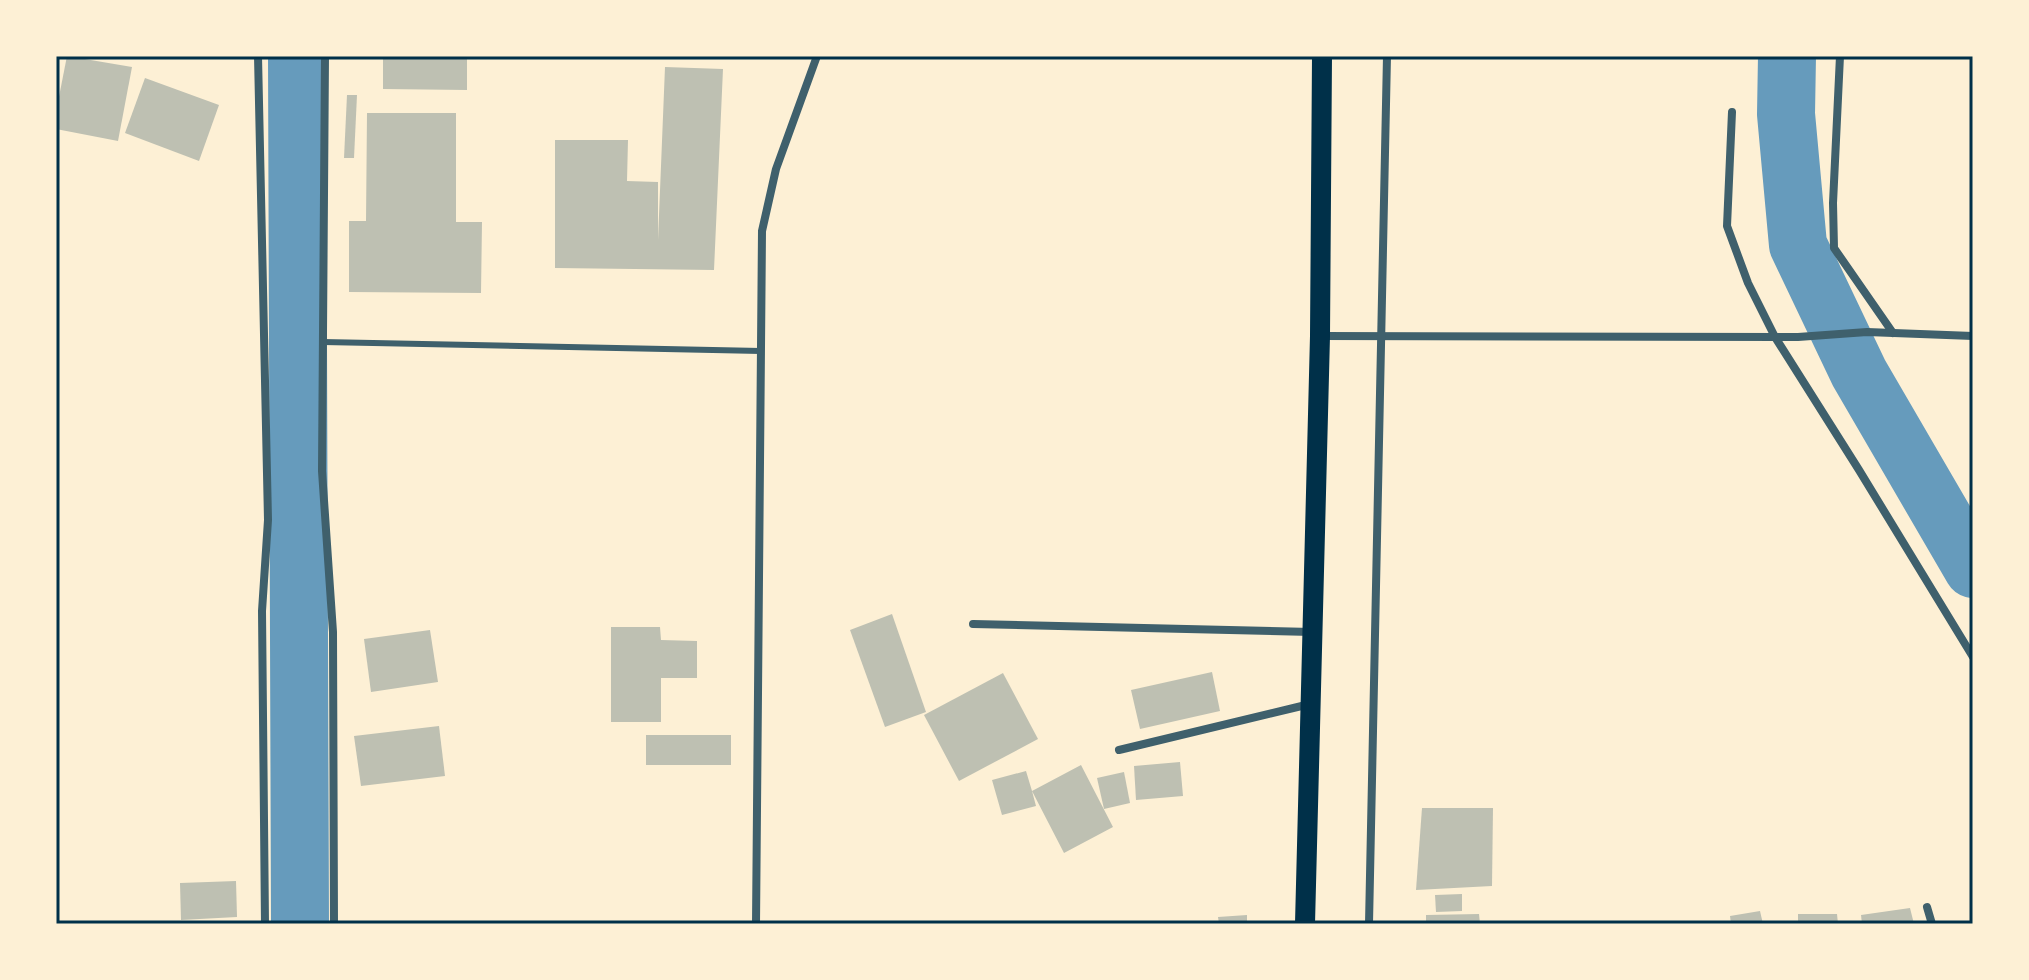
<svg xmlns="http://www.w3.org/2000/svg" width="2029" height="980" font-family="'Archivo Narrow',sans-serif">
<rect width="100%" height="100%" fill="#fdf0d5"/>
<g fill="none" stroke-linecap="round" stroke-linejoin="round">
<g stroke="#669bbc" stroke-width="58">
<polyline points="297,56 300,924"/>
<polyline points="1787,56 1786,114 1798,245 1859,373 1973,569"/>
</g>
</g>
<g fill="#bec0b2">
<polygon points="67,56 132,67 118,141 56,129 56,112"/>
<polygon points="383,56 467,56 467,90 383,89"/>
<polygon points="665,67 723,69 714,270 555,268 555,140 628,140 627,181 658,182 658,240"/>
<polygon points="145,78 219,105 199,161 125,133"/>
<polygon points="347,95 357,95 354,158 344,158"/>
<polygon points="367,113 456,113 456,222 482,222 481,293 349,292 349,221 366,221"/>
<polygon points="892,614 926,712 885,727 850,630"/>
<polygon points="611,627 660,627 661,640 697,641 697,678 661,678 661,722 611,722"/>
<polygon points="430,630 438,682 371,692 364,639"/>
<polygon points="1212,672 1220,711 1140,729 1131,690"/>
<polygon points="1003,673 1038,739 959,781 924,715"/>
<polygon points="439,726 445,776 361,786 354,736"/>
<rect x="646" y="735" width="85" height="30"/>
<polygon points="1180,762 1183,796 1136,800 1134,766"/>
<polygon points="1081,765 1113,827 1064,853 1032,791 1036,806 1002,815 992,780 1026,771 1032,791"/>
<polygon points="1124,772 1130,803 1104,809 1097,778"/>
<polygon points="1422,808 1493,808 1492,886 1416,890"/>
<polygon points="236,881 237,917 181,920 180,883"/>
<polygon points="1462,894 1462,911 1436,912 1435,895"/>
<polygon points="1910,908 1914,924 1862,924 1861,915"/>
<polygon points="1760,911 1763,924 1731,924 1730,916"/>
<polygon points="1479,914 1480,924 1426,924 1426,915"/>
<polygon points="1798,914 1837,914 1838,924 1798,924"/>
<polygon points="1247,915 1247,924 1219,924 1218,917"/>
</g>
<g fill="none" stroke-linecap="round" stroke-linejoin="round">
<polyline stroke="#3f606c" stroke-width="6" points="323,342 761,351"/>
<g stroke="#3f606c" stroke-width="8">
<polyline points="258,56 268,520 262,611 265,924"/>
<polyline points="325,56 322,471 333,632 334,924"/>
<polyline points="1840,56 1833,203 1834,248 1893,333"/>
<polyline points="1732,112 1727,226 1748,283 1775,337 1859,470 1973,657"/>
<polyline points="1321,336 1798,337 1867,332 1973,336"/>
<polyline points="973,624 1312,632"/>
<polyline points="1119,750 1310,704"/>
<polyline points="1927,907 1932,924"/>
<polyline points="756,924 762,231 776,169 817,56"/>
<polyline points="1369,924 1387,56"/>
</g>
<polyline stroke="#003049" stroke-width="20" points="1305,924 1320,336 1322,56"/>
</g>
<rect width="2029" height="980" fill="none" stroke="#fdf0d5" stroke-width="116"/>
<rect x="58" y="58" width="1913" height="864" fill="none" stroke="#003049" stroke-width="3"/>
</svg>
